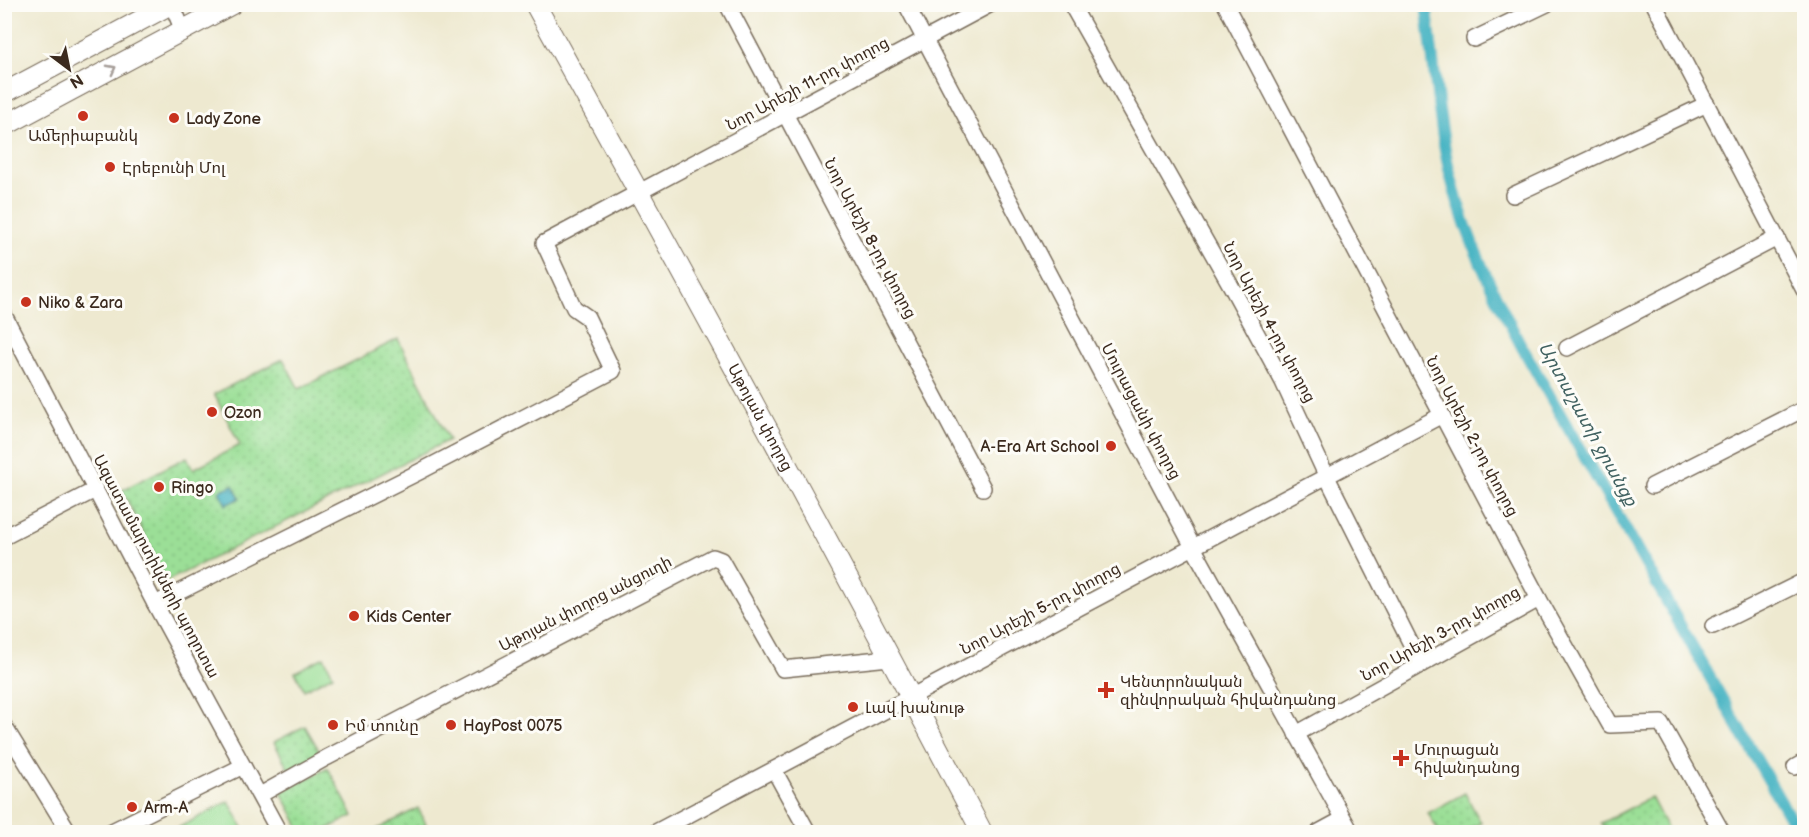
<svg xmlns="http://www.w3.org/2000/svg" width="1809" height="837" font-family="'Balsamiq Sans','Noto Sans Armenian',sans-serif">
<defs>
<pattern id="grass-dots" width="8" height="8" patternUnits="userSpaceOnUse" patternTransform="scale(1.5)"><rect width="8" height="8" fill="#9bdf97"/><path d="M2 2h.1M6 6h.1" fill="none" stroke="#86c082" stroke-width="1.8" stroke-linecap="round"/></pattern>
<pattern id="water-waves" width="16" height="10" patternUnits="userSpaceOnUse" patternTransform="scale(1.5)"><rect width="16" height="10" fill="#47b4c3"/><path d="M0 5q4-4 8 0t8 0" fill="none" stroke="#3c939e"/></pattern>
</defs>
<rect width="100%" height="100%" fill="#fdfcf7"/>
<filter id="ink" filterUnits="userSpaceOnUse"><feTurbulence type="fractalNoise" baseFrequency=".0167" numOctaves="2"/><feDisplacementMap in="SourceGraphic" scale="12" xChannelSelector="R" yChannelSelector="G"/><feConvolveMatrix kernelMatrix="1 2 1 2 8 2 1 2 1" color-interpolation-filters="sRGB"/></filter>
<filter id="wash" filterUnits="userSpaceOnUse"><feTurbulence type="fractalNoise" baseFrequency=".008" numOctaves="4" result="noise"/><feDisplacementMap in="SourceGraphic" scale="24" xChannelSelector="R" yChannelSelector="G"/><feGaussianBlur stdDeviation="1.35" result="paint"/><feColorMatrix in="noise" values="0 0 0 0 0 0 0 0 0 0 0 0 0 0 0 0 0 1.4 0 .05"/><feComposite in="paint" operator="in"/></filter>
<g filter="url(#wash)">
<rect width="100%" height="100%" fill="#eee9d0"/>
<g fill="url(#grass-dots)" stroke="#6b845a" stroke-width="1.5">
<polygon points="398,339 449,440 167,581 122,490 187,457 193,469 240,445 214,394 283,359 299,389"/>
<polygon points="305,726 323,757 291,774 274,742"/>
<polygon points="328,768 353,816 321,832 302,832 281,792"/>
<polygon points="1465,793 1481,823 1463,832 1439,832 1428,813"/>
<polygon points="1651,797 1669,832 1606,832 1601,823"/>
<polygon points="418,808 426,824 418,832 372,832"/>
</g>
<g fill="#9bdf97" stroke="#6b845a" stroke-width="1.5">
<polygon points="324,657 333,675 304,690 295,672"/>
<polygon points="229,801 245,832 175,832 174,830"/>
</g>
<polygon fill="url(#water-waves)" stroke="#416f70" stroke-width="1.5" points="233,485 240,498 226,505 219,491"/>
<g fill="none" stroke-linecap="round" stroke-linejoin="round">
<path stroke="#47b4c3" stroke-width="12" d="M1426 4C1433 54 1437 106 1446 155 1459 223 1490 287 1522 347L1798 832"/>
</g>
</g>
<g filter="url(#ink)">
<g fill="none" stroke-linecap="round" stroke-linejoin="round">
<defs>
<g id="minor">
<polyline points="172,4 183,31"/>
<polyline points="727,4 983,488"/>
<polyline points="906,4 1193,547 1351,832"/>
<polyline points="1071,4 1231,286 1283,382 1327,477 1421,664"/>
<polyline points="1225,4 1539,599 1610,725 1661,723 1722,832"/>
<polyline points="1654,4 1804,290"/>
<polyline points="1474,39 1547,4"/>
<polyline points="1513,195 1707,104"/>
<polyline points="4,315 155,604 279,832"/>
<polyline points="1567,348 1777,238"/>
<polyline points="1652,486 1804,409"/>
<polyline points="4,537 95,490"/>
<polyline points="155,604 419,472 613,371 587,317 574,308 544,243 991,4"/>
<polyline points="1713,626 1804,581"/>
<polyline points="4,726 69,832"/>
<polyline points="1296,734 1539,599"/>
<polyline points="1795,767 1804,762"/>
<polyline points="774,770 808,832"/>
<polyline points="260,795 326,758 713,557 721,560 783,669 889,658"/>
<polyline points="110,832 243,766"/>
<polyline points="656,832 1442,415"/>
<polyline points="1319,832 1343,819"/>
</g>
<g id="major">
<path id="s1" d="M535 4C687 279 837 555 982 832"/>
<polyline points="4,93 171,4"/>
<polyline points="4,126 232,4"/>
</g>
</defs>
<use href="#minor" stroke="#7a6d5c" stroke-width="18"/>
<use href="#major" stroke="#7a6d5c" stroke-width="22"/>
<use href="#minor" stroke="#fff" stroke-width="15"/>
<use href="#major" stroke="#fff" stroke-width="20"/>
</g>
<defs><path id="oneway-chevron" d="M-2-3.5L2.5 0L-2 3.5" fill="none" stroke-width="1.6" stroke-linecap="round" stroke-linejoin="round" transform="scale(1.5)"/></defs>
<use stroke="#a79f9a" href="#oneway-chevron" transform="translate(112 69) rotate(-28)"/>
</g>
<g fill="#c8321e" stroke="#fdfcf7" stroke-width="2">
<circle cx="83" cy="116" r="6"/>
<circle cx="174" cy="118" r="6"/>
<circle cx="110" cy="167" r="6"/>
<circle cx="26" cy="302" r="6"/>
<circle cx="212" cy="412" r="6"/>
<circle cx="1111" cy="446" r="6"/>
<circle cx="159" cy="487" r="6"/>
<circle cx="354" cy="616" r="6"/>
<path d="M1103 681h6v6h6v6h-6v6h-6v-6h-6v-6h6z"/>
<circle cx="853" cy="707" r="6"/>
<circle cx="333" cy="725" r="6"/>
<circle cx="451" cy="725" r="6"/>
<path d="M1398 749h6v6h6v6h-6v6h-6v-6h-6v-6h6z"/>
<circle cx="132" cy="807" r="6"/>
</g>
<g text-anchor="middle" stroke-width="6" stroke-linejoin="round" paint-order="stroke">
<g font-size="16" fill="#3b2a1e" stroke="#fdfcf7">
<text transform="translate(807 83) rotate(-28)" y="6">Նոր Արեշի 11-րդ փողոց</text>
<text transform="translate(871 238) rotate(62)" y="6">Նոր Արեշի 8-րդ փողոց</text>
<text transform="translate(1270 322) rotate(62)" y="6">Նոր Արեշի 4-րդ փողոց</text>
<text transform="translate(1142 411) rotate(62)" y="6">Մուրացանի փողոց</text>
<text dy="6" stroke="none"><textPath href="#s1" startOffset="471">Աթոյան փողոց</textPath></text>
<text transform="translate(1473 436) rotate(62)" y="6">Նոր Արեշի 2-րդ փողոց</text>
<text transform="translate(157 566) rotate(62)" y="6">Ազատամարտիկների պողոտա</text>
<text transform="translate(585 603) rotate(-27)" y="6">Աթոյան փողոց անցուղի</text>
<text transform="translate(1040 608) rotate(-28)" y="6">Նոր Արեշի 5-րդ փողոց</text>
<text transform="translate(1440 633) rotate(-29)" y="6">Նոր Արեշի 3-րդ փողոց</text>
</g>
<g font-size="16" fill="#3b2a1e" stroke="#fdfcf7" text-anchor="start">
<text x="186" y="124">Lady Zone</text>
<text x="83" y="141" text-anchor="middle">Ամերիաբանկ</text>
<text x="122" y="173">Էրեբունի Մոլ</text>
<text x="38" y="308">Niko &amp; Zara</text>
<text x="224" y="418">Ozon</text>
<text x="1099" y="452" text-anchor="end">A-Era Art School</text>
<text x="171" y="493">Ringo</text>
<text x="366" y="622">Kids Center</text>
<text x="1120" y="687">Կենտրոնական<tspan x="1120" dy="18">զինվորական հիվանդանոց</tspan></text>
<text x="865" y="713">Լավ խանութ</text>
<text x="345" y="731">Իմ տունը</text>
<text x="463" y="731">HayPost 0075</text>
<text x="1414" y="755">Մուրացան<tspan x="1414" dy="18">հիվանդանոց</tspan></text>
<text x="144" y="813">Arm-A</text>
</g>
<g font-size="18" font-style="italic" fill="#406160" stroke="#fdfcf7">
<text transform="translate(1588 424) rotate(61)" y="6">Արտաշատի ջրանցք</text>
</g>
</g>
<rect width="1809" height="837" fill="none" stroke="#fdfcf7" stroke-width="24"/>
<g transform="translate(69 69) rotate(148)" stroke="#fdfcf7" stroke-width="4.5" paint-order="stroke">
<path d="M0-4.5L10 22L0 15L-10 22Z" fill="#3b2a1e"/>
<text y="-9" font-size="16" font-weight="bold" text-anchor="middle" fill="#3b2a1e">N</text>
</g>
</svg>
